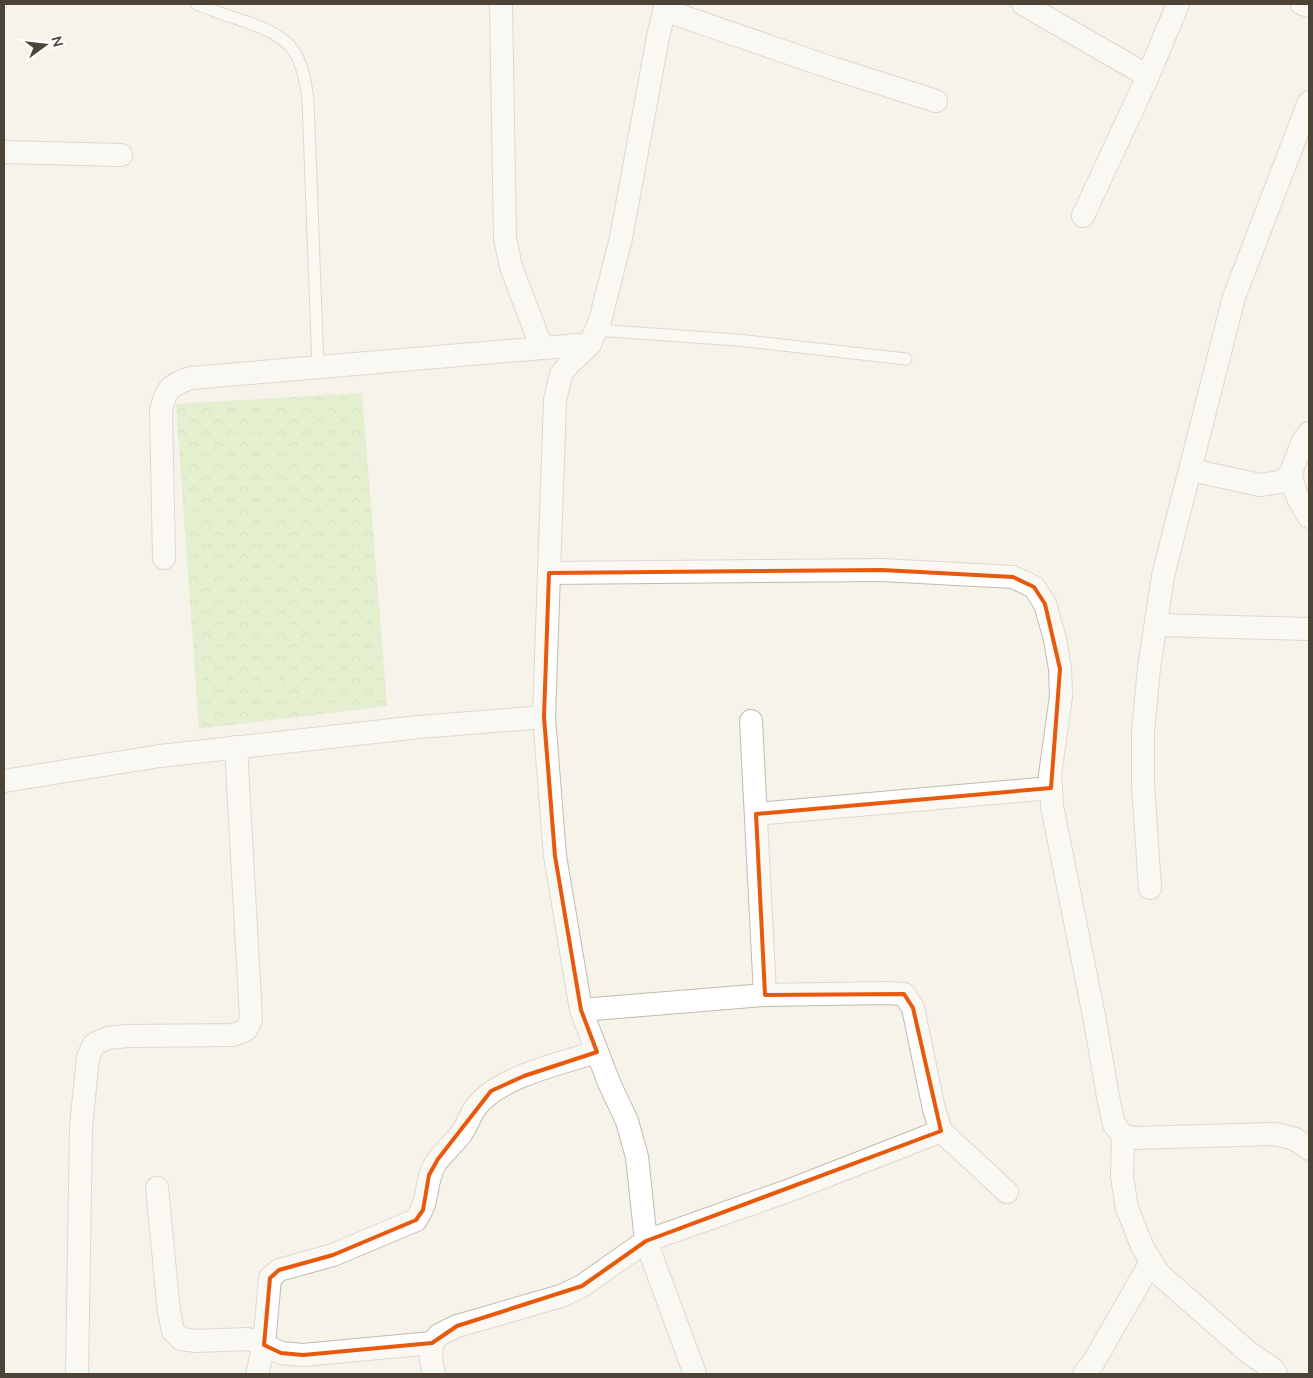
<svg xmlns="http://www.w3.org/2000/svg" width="1313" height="1378" font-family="'Nunito Sans',sans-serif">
<defs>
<pattern id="forest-crowns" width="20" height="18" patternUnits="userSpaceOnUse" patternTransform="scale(1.25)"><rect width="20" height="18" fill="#ceecb1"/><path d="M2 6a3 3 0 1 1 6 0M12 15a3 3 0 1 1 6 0" fill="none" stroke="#b2cc99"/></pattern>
</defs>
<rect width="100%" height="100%" fill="#f6f3ea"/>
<polygon fill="url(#forest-crowns)" points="362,393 387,706 199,729 176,404"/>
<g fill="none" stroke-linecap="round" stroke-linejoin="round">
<defs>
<g id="lane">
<path d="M197 4C225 18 275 24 294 51 303 65 306 83 308 100L318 367"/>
<polyline points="596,330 737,340 906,359"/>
</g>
<g id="street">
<polyline points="501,4 505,238 511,267 542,348"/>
<polyline points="666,4 658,37 621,238 600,321 590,344 569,364 561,374 555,400 544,717 555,856 581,1010 610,1085 627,1121 637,1157 646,1241 695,1374"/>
<polyline points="1023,4 1148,76"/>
<polyline points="1302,4 1309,6"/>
<polyline points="664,10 829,67 936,101"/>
<polyline points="4,152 121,155"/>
<polyline points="1083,216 1148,76 1178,4"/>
<polyline points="1191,470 1260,485 1280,482 1290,475 1303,441 1309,433"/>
<polyline points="1290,475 1298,498 1309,517"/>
<path d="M164 558 161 411C166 388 170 385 191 378L590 344"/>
<polyline points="549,573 882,570 1013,577 1034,587 1045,604 1055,639 1060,669 1061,696 1050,775 1052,806 1095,1021 1108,1097 1114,1124 1123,1136 1135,1138 1275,1134 1295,1139 1309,1149"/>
<polyline points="1156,625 1309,629"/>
<polyline points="751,721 765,995"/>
<polyline points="4,781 160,756 419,727 544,717"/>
<polyline points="756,814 1051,788"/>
<polyline points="1150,888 1143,785 1143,732 1149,668 1163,576 1234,297 1309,102"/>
<polyline points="581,1010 765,995 886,993 904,994 913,1008 934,1109 941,1131 1007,1192"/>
<polyline points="1123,1136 1122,1176 1127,1208 1142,1246 1158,1273 1248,1352 1273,1369 1276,1374"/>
<polyline points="157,1188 169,1312 173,1331 181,1339 196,1341 248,1339 264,1345 281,1353 303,1355 432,1343"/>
<polyline points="77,1374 81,1127 88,1057 94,1044 108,1038 127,1036 233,1035 246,1030 251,1019 236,747"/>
<path d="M257 1374 264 1345 270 1278 279 1270 333 1255 416 1220C430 1200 424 1186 434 1166 441 1154 453 1145 461 1134 467 1126 470 1115 476 1107 498 1077 562 1063 597 1052"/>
<polyline points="434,1374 431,1360 432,1343 439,1335 457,1326 561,1296 582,1286 646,1241 793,1189 941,1131"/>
<polyline points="1084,1374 1093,1363 1151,1262"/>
</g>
</defs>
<use href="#lane" stroke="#c2bbac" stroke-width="13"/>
<use href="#street" stroke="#c2bbac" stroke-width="24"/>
<use href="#lane" stroke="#fff" stroke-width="11"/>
<use href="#street" stroke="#fff" stroke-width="22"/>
</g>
<path d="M0 0H1313V1378H0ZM882 570 1013 577 1034 587 1045 604 1060 669 1051 788 756 814 765 995 904 994 913 1008 941 1131 646 1241 582 1286 457 1326 432 1343 303 1355 281 1353 264 1345 270 1278 279 1270 333 1255 416 1220 423 1210 429 1175 438 1159 491 1091 524 1076 597 1052 581 1010 555 856 544 717 549 573Z" fill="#f6f3ea" fill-opacity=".55" fill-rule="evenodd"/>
<path fill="none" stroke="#e8590c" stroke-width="4" stroke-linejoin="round" d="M882 570 1013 577 1034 587 1045 604 1060 669 1051 788 756 814 765 995 904 994 913 1008 941 1131 646 1241 582 1286 457 1326 432 1343 303 1355 281 1353 264 1345 270 1278 279 1270 333 1255 416 1220 423 1210 429 1175 438 1159 491 1091 524 1076 597 1052 581 1010 555 856 544 717 549 573Z"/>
<rect width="1313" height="1378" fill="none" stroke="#4b4437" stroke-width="10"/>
<g transform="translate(45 45) rotate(75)" stroke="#ffffff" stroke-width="4" paint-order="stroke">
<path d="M0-4L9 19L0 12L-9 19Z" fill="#4b4437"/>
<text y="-8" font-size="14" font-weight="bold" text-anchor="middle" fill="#4b4437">N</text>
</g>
</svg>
